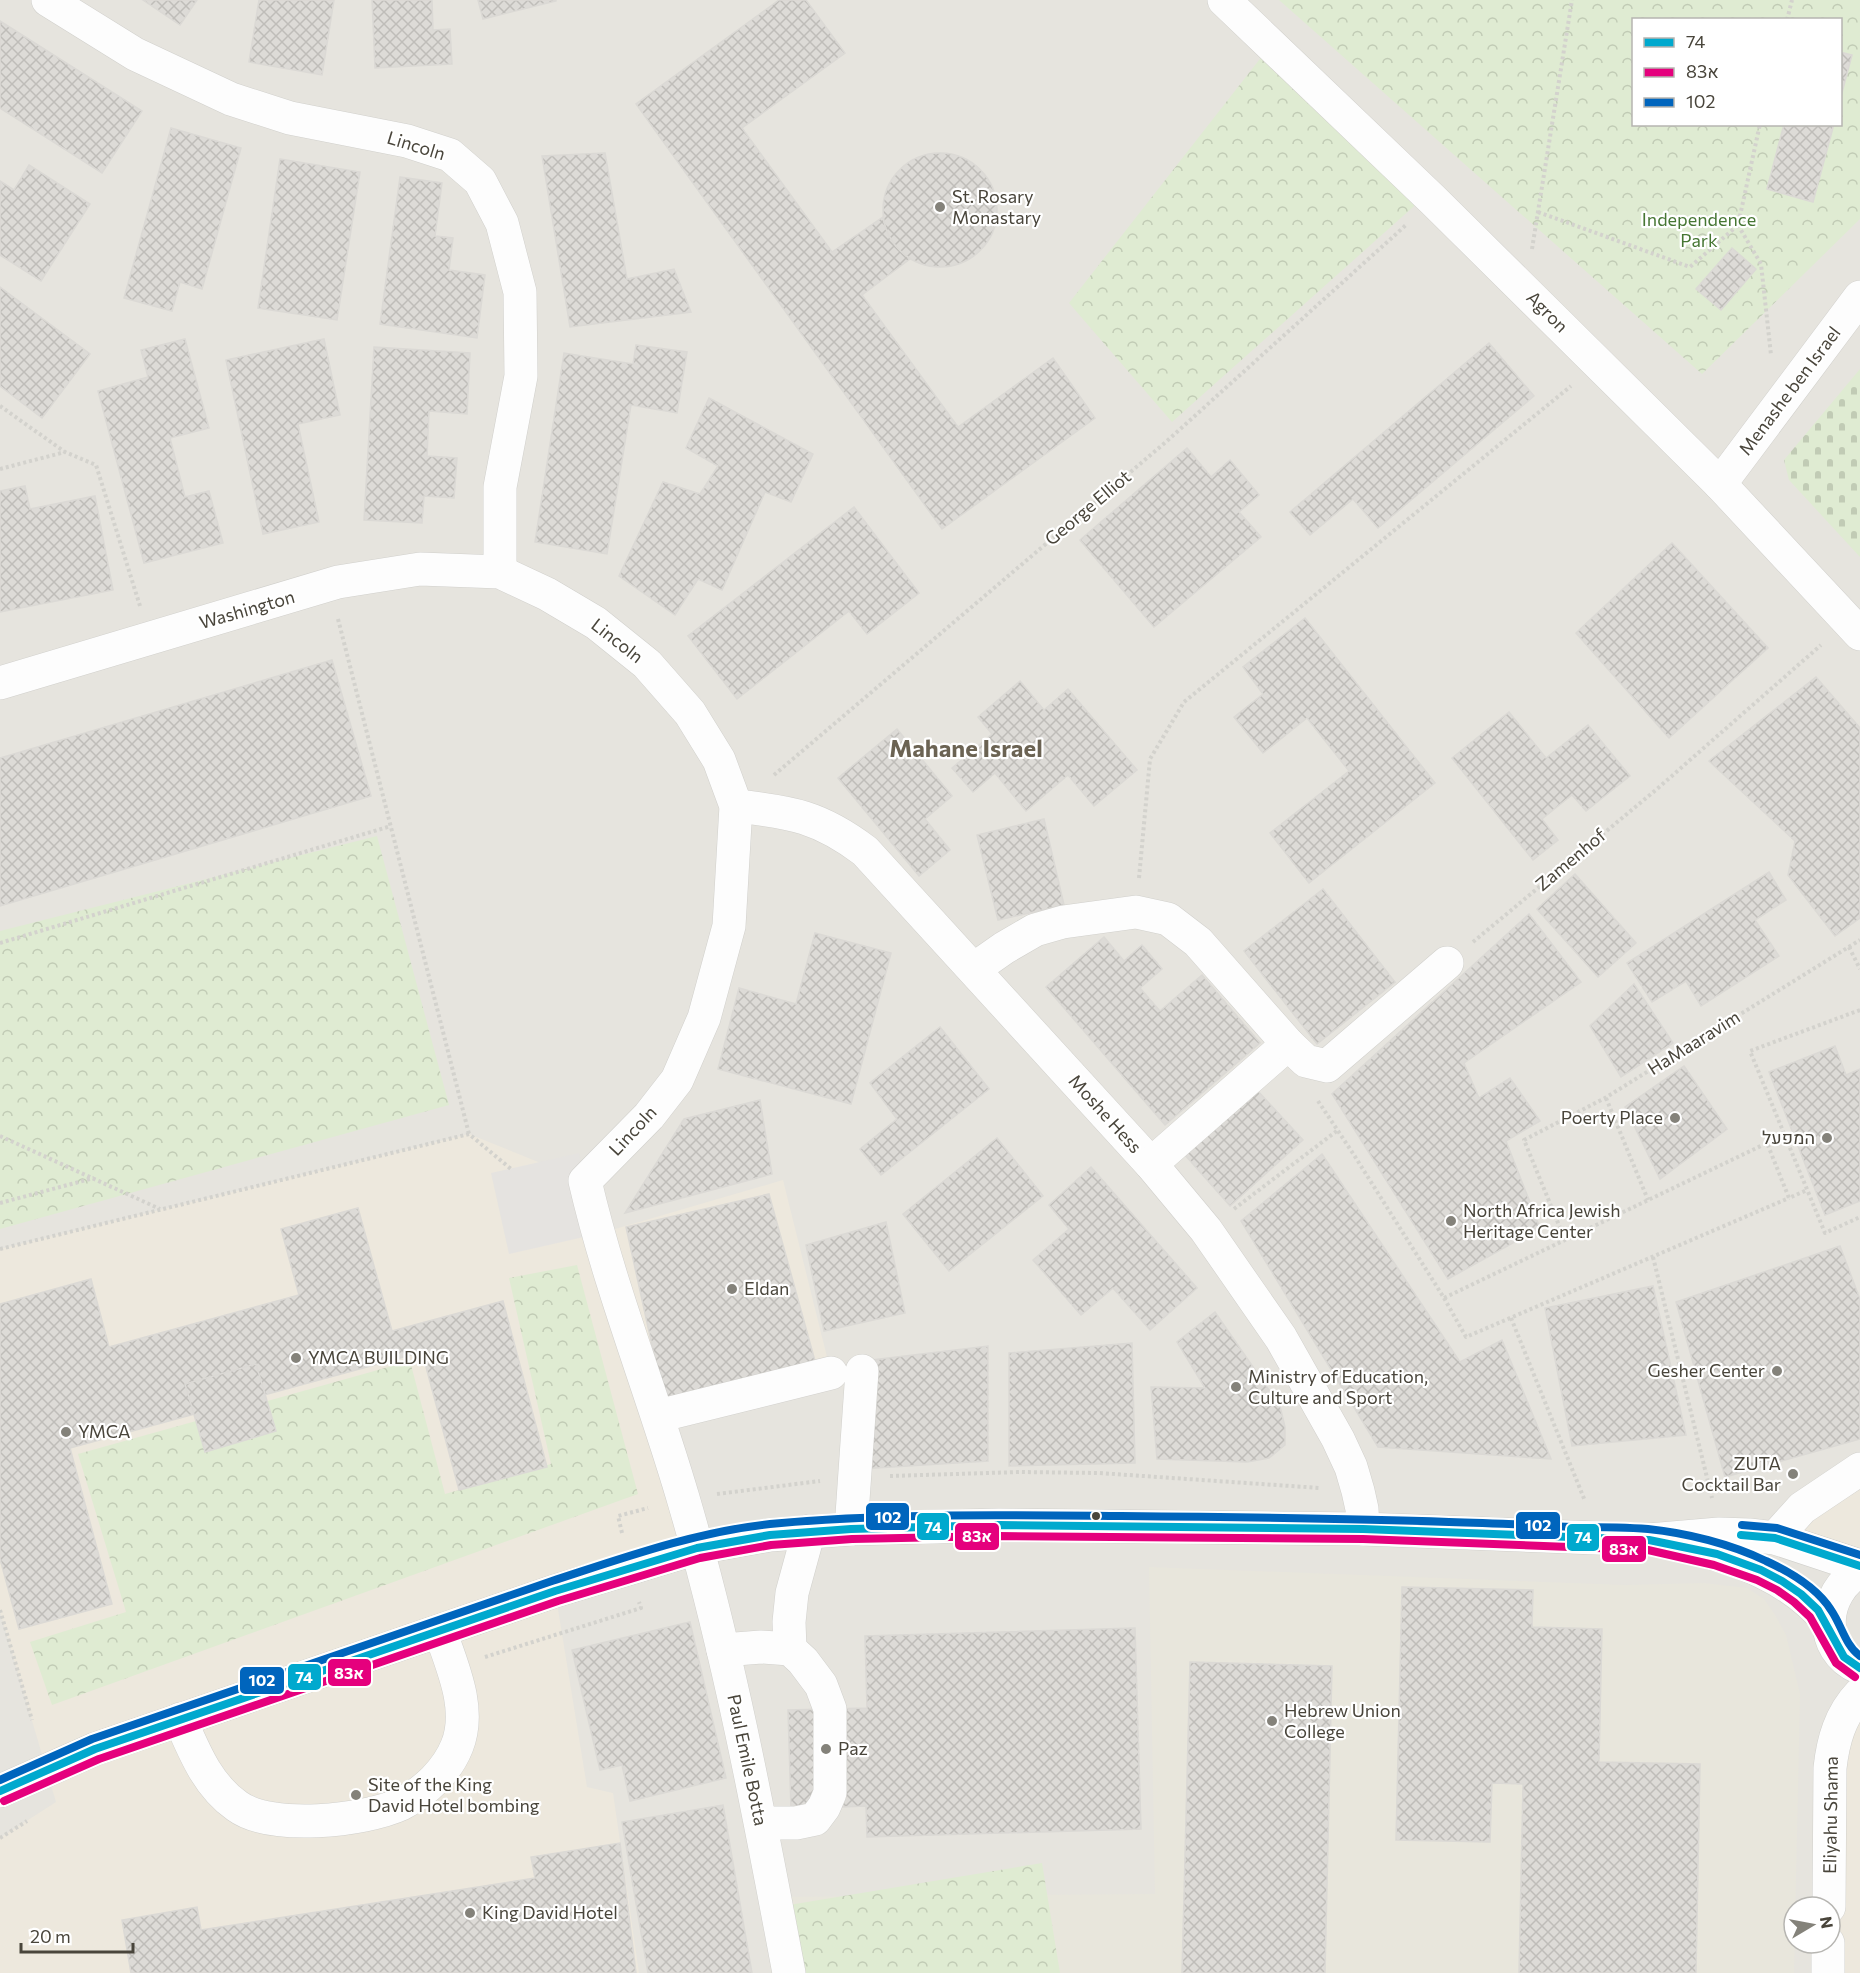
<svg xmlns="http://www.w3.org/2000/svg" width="1860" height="1973" font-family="Commissioner,Heebo,sans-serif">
<defs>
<pattern id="cemetery-stones" width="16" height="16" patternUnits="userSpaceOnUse" patternTransform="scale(1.5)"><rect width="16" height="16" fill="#dfebd2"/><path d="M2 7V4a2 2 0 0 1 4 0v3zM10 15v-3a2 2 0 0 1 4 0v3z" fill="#c1cbb5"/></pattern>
<pattern id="park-crowns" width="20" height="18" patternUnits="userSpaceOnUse" patternTransform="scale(1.5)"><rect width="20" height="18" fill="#dfebd2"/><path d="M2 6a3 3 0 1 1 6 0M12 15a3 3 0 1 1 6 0" fill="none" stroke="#c1cbb5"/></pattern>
<pattern id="building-cross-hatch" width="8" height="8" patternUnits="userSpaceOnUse" patternTransform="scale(1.5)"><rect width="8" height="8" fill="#dddbd7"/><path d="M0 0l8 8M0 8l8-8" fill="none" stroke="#bfbdb9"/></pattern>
</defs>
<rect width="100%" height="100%" fill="#f3f2ef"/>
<path fill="#e6e4de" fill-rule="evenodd" d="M0 0H1860V1973H0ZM1634 20H1840V124H1634ZM1794 1907H1830V1943H1794Z"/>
<g fill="#ede8dd">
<polygon points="469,1134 585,1181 598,1234 783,1180 831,1373 658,1416 697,1548 555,1591 587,1787 613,1793 639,1973 0,1973 0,1838 56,1802 0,1612 0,1249"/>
<polygon points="1860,1469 1860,1566 1775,1538"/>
<polygon points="1860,1694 1860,1973 1828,1973 1830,1943 1830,1768"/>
</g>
<polygon fill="#e8e6dc" points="1149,1567 1625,1585 1704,1583 1747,1588 1764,1599 1775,1615 1786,1635 1800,1694 1794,1973 784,1973 771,1897 1155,1894"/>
<polygon fill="url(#cemetery-stones)" points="1860,369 1860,557 1789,480 1784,460"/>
<g fill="url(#park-crowns)" fill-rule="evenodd">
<path d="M1279 0H1860V219L1702 374ZM1634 20H1840V124H1634Z"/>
<polygon points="1263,55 1421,200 1172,422 1069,303"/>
<polygon points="377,836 449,1105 0,1229 0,931"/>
<polygon points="577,1265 638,1494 52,1705 30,1642 126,1612 78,1454 410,1361 445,1494 551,1464 509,1278"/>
<polygon points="1042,1863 1060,1973 800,1973 789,1905"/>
</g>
<polygon fill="#e5e3e0" points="579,1153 597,1234 509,1254 491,1173"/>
<g fill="url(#building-cross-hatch)" stroke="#dbd9d5" stroke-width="1.5">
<polygon points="143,0 197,0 180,25"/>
<polygon points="259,0 334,0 322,75 249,62"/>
<polygon points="372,0 432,0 433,30 450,29 452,64 375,68"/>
<polygon points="478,0 556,0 556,1 483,19"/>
<polygon points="779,0 806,0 845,53 742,128 832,252 883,217 886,229 896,246 910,259 862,295 958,427 1053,358 1095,418 942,529 636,104"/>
<polygon points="0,21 142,111 102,173 0,108"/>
<polygon points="1840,52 1852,55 1840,100"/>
<polygon points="1784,124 1834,124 1813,202 1767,189"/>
<polygon points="171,128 241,148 202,289 180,282 172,311 124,298"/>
<circle cx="940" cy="210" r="57"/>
<polygon points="605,153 627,279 674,269 691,312 570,327 542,156"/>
<polygon points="280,159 360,172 337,320 258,308"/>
<polygon points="29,165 90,204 41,281 0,255 0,181 14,190"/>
<polygon points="400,177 442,183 435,236 453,238 449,270 485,275 477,338 380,324"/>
<polygon points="1732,248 1756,269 1721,310 1696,289"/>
<polygon points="0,287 90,354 42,418 0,386"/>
<polygon points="185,339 209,428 170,438 185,497 209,491 223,543 144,563 98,391 148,377 141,350"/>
<polygon points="324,339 340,415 298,424 319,522 263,534 226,360"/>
<polygon points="1489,343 1534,396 1378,528 1353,499 1310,535 1290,512"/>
<polygon points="636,345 687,352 677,413 631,405 607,554 535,542 564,353 633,364"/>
<polygon points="374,347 470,353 467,414 429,411 427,456 457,458 454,498 424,496 422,523 364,520"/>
<polygon points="709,398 813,454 791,502 765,492 722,590 698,579 675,615 619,576 663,482 700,494 718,466 686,448"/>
<polygon points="1187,448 1211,477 1230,460 1259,495 1239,512 1261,537 1154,627 1080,540"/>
<polygon points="25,486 30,509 95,496 113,590 0,612 0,491"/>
<polygon points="854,507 919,593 867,634 849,611 737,699 688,636"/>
<polygon points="1672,543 1768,648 1669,738 1576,633"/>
<polygon points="1305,618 1435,783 1309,883 1270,833 1349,771 1307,718 1263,753 1234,717 1263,694 1243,667"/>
<polygon points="332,660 371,796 0,906 0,758"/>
<polygon points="1816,677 1860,728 1860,918 1835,936 1788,875 1795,841 1709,761"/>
<polygon points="1020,681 1044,710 1068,689 1137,770 1094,806 1068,775 1026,811 995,773 973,792 952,768 992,734 978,717"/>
<polygon points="1509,712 1546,758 1588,725 1630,776 1586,811 1572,795 1542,819 1558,840 1533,860 1452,758"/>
<polygon points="897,729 952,796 925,819 950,850 919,876 838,778"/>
<polygon points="1044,819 1064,905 998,920 977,835"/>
<polygon points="1769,872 1786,900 1755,920 1779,956 1701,1006 1686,981 1652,1002 1627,963"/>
<polygon points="1575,874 1636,943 1598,977 1537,909"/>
<polygon points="1323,889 1395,982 1317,1044 1244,951"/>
<polygon points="1529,914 1581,982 1464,1063 1479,1098 1510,1078 1540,1121 1506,1141 1540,1228 1448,1279 1332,1094"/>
<polygon points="815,933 891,953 851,1104 718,1069 739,988 796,1004"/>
<polygon points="1104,937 1124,961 1142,945 1162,969 1140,988 1160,1011 1202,975 1260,1043 1165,1125 1046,987"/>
<polygon points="1634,984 1673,1043 1621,1077 1590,1026"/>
<polygon points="940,1027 989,1089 881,1175 860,1149 897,1119 870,1083"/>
<polygon points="1835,1046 1846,1075 1860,1069 1860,1201 1825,1215 1769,1072"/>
<polygon points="1684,1066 1727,1129 1660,1179 1625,1107"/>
<polygon points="1257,1090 1303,1140 1230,1206 1185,1155"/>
<polygon points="760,1100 772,1174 625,1213 684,1119"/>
<polygon points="997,1138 1043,1196 949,1271 903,1214"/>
<polygon points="1322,1154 1460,1362 1502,1340 1551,1459 1378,1447 1241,1221"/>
<polygon points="1091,1167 1197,1288 1150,1330 1113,1288 1081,1315 1033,1260 1069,1229 1049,1205"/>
<polygon points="769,1194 815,1361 664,1400 626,1227"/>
<polygon points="358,1208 392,1331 503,1301 547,1467 459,1490 422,1352 70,1448 112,1604 19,1629 0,1559 0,1304 91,1279 109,1347 299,1295 281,1229"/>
<polygon points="886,1222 905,1313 824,1331 806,1245"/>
<polygon points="1840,1246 1860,1299 1860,1439 1725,1477 1676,1302"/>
<polygon points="1653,1286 1686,1435 1572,1446 1545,1308"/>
<polygon points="1215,1312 1280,1406 1285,1427 1285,1445 1269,1458 1247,1462 1157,1459 1151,1387 1205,1388 1177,1342"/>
<polygon points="1132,1343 1135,1463 1009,1466 1009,1353"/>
<polygon points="988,1346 988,1461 860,1469 872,1360"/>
<polygon points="256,1364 276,1431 205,1452 185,1384"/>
<polygon points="1402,1587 1533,1590 1532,1627 1602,1629 1599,1762 1700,1764 1696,1973 1519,1973 1523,1784 1492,1783 1490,1842 1396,1840"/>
<polygon points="690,1622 726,1778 630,1801 622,1765 600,1770 572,1650"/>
<polygon points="1135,1628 1141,1829 867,1837 866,1806 791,1809 788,1710 867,1708 865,1636"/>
<polygon points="1190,1662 1332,1666 1325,1973 1182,1973"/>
<polygon points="723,1805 752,1973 648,1973 622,1822"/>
<polygon points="620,1843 636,1973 131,1973 122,1920 197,1907 201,1930 535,1878 531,1857"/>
</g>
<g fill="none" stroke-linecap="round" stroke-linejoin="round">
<defs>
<g id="minor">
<polyline points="48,0 135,54 231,99 290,118 407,141 450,155 480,181 502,223 520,292 521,376 500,487 500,572"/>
<polyline points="1224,0 1433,200 1720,484 1860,634"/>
<polyline points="1720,484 1860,297"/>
<path d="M0 683 338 582 420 569 500 572 547 594 596 623 647 664 690 713 719 760 736 806 729 926 704 1018 677 1080 649 1116 585 1181C610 1289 652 1392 683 1498 729 1654 759 1814 789 1973"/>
<path d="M736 806C792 812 820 817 865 851L1151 1164 1206 1230 1281 1338 1338 1439 1351 1467 1358 1491 1362 1509 1363 1529"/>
<polyline points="974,969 1004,948 1035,930 1063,922 1136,912 1168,919 1198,942 1288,1044 1151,1164"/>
<polyline points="1288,1044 1306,1061 1327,1066 1447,963"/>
<polyline points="658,1416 831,1373"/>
<polyline points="851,1529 862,1371"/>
<polyline points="1775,1538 1802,1508 1860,1469"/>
<path d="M1683 1546C1738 1558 1792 1578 1829 1623"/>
<path d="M1860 1571C1822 1592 1816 1650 1860 1668"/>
<polyline points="790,1649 789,1622 792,1593 809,1531"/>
<polyline points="723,1650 761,1647 790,1649 803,1661 821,1685 830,1709 830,1793 824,1807 815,1819 796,1823 761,1823"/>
<path d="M180 1719C194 1751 207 1785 237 1806 271 1831 364 1821 401 1804 425 1792 447 1771 457 1746 472 1709 452 1666 440 1631"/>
<polyline points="0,1791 95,1749 555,1591 697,1548 770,1535 851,1529 999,1525 1363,1529 1649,1540 1719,1534 1749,1535 1775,1538 1860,1566"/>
<path d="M1829 1907 1830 1768C1833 1741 1840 1715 1860 1694"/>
<polyline points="1828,1973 1828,1943"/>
</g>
</defs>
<use href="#minor" stroke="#d1d0cc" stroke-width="34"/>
<g stroke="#d3d2cd" stroke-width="4" stroke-dasharray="3 3" stroke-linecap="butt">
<polyline points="1787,20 1792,0"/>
<polyline points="1538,212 1690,267 1738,225 1760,124"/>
<polyline points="1738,225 1761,264 1771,355"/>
<polyline points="1532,249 1572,0"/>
<polyline points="0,406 65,452 96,465 140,606"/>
<polyline points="0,469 65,452"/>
<polyline points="338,619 469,1134"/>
<polyline points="774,775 1167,441 1406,225"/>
<polyline points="1139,878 1150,759 1184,702 1571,386"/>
<polyline points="1473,942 1657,789 1821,645"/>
<polyline points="0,943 391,826"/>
<polyline points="1849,947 1860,969"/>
<polyline points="1860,1010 1750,1051 1825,1233 1860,1217"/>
<polyline points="1606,1098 1648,1200"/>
<polyline points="1318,1101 1354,1155 1444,1298 1767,1143 1789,1198 1807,1190"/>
<polyline points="0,1136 160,1209"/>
<polyline points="0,1203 94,1178"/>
<polyline points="1234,1209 1338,1130"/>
<polyline points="1565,1240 1524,1140 1605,1098 1860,940"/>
<polyline points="0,1249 469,1134 511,1169"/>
<polyline points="1653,1257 1712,1498"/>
<polyline points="1444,1298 1466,1337 1789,1198"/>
<polyline points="1511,1318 1585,1501"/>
<polyline points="890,1476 1020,1472 1099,1473 1320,1488"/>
<polyline points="717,1494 820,1481"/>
<polyline points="622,1533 618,1516 648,1508"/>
<polyline points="0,1610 32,1720"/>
<polyline points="485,1657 641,1608 639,1602"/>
<polyline points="0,1838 27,1821"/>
</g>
<use href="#minor" stroke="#fdfdfd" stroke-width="33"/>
<defs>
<g id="bus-1">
<polyline points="1741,1535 1775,1538 1860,1566"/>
<polyline points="0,1791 95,1749 555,1591 697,1548 770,1535 851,1529 999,1525 1363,1529 1649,1540 1717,1554 1761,1570 1782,1581 1801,1594 1818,1610 1844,1657 1860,1668"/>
</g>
<polyline id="bus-2" points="4,1801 99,1759 558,1601 700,1558 771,1545 852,1539 999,1536 1363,1539 1648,1550 1714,1565 1757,1580 1777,1590 1794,1602 1810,1617 1836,1663 1855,1677"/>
<g id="bus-3">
<polyline points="1742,1525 1777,1528 1860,1555"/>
<path d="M0 1780 92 1739 552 1581C623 1558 695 1532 770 1524 886 1513 1003 1515 1120 1516 1229 1517 1339 1518 1449 1522 1490 1523 1531 1525 1572 1527 1597 1527 1623 1527 1648 1529 1687 1533 1731 1544 1766 1561 1790 1572 1817 1588 1831 1610 1842 1626 1845 1645 1860 1656"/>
</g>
</defs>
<use href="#bus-1" stroke="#fff" stroke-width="12"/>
<use href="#bus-2" stroke="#fff" stroke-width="12"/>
<use href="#bus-3" stroke="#fff" stroke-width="12"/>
<use href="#bus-1" stroke="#00a9ce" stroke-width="8"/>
<use href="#bus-2" stroke="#e5007d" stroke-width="8"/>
<use href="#bus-3" stroke="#0065bd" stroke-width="8"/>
</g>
<g fill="#84827a" stroke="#fff" stroke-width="2">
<circle cx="940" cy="207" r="6"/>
<circle cx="1675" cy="1118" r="6"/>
<circle cx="1827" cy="1138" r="6"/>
<circle cx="1451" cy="1221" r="6"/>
<circle cx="732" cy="1289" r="6"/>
<circle cx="296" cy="1358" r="6"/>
<circle cx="1777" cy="1371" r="6"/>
<circle cx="1236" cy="1387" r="6"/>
<circle cx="66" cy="1432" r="6"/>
<circle cx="1793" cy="1474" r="6"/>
<circle cx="1272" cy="1721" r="6"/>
<circle cx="826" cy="1749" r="6"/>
<circle cx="356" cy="1795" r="6"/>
<circle cx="470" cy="1913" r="6"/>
</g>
<circle fill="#49453b" stroke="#fff" stroke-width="2" cx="1096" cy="1516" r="5"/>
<g text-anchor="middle" stroke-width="4.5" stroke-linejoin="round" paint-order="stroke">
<g font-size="18" fill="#49453b" stroke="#fff">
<text transform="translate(416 146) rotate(17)" y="6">Lincoln</text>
<text transform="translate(1547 312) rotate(45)" y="6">Agron</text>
<text transform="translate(1790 391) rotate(-53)" y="6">Menashe ben Israel</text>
<text transform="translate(1088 508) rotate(-40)" y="6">George Elliot</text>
<text transform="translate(247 610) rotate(-16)" y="6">Washington</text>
<text transform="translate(617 641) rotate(38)" y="6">Lincoln</text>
<text transform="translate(1571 860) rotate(-40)" y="6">Zamenhof</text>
<text transform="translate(1694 1043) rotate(-32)" y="6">HaMaaravim</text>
<text transform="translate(1105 1114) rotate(48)" y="6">Moshe Hess</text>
<text transform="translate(633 1131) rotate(-47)" y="6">Lincoln</text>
<text transform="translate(747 1760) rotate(78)" y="6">Paul Emile Botta</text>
<text transform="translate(1831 1815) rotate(-89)" y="6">Eliyahu Shama</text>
</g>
<g font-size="18" fill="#49453b" stroke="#fff" text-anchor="start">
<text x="952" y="203">St. Rosary<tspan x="952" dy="21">Monastary</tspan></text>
<text x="1663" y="1124" text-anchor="end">Poerty Place</text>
<text x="1815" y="1144" text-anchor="end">המפעל</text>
<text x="1463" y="1217">North Africa Jewish<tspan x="1463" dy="21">Heritage Center</tspan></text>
<text x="744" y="1295">Eldan</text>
<text x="308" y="1364">YMCA BUILDING</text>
<text x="1765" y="1377" text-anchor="end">Gesher Center</text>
<text x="1248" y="1383">Ministry of Education,<tspan x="1248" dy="21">Culture and Sport</tspan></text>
<text x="78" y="1438">YMCA</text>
<text x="1781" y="1470" text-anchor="end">ZUTA<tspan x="1781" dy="21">Cocktail Bar</tspan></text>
<text x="1284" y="1717">Hebrew Union<tspan x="1284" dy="21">College</tspan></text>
<text x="838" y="1755">Paz</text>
<text x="368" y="1791">Site of the King<tspan x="368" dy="21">David Hotel bombing</tspan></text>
<text x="482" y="1919">King David Hotel</text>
</g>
<g font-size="18" fill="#467633" stroke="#fff">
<text x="1699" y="226">Independence<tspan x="1699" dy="21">Park</tspan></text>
</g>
<g font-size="24" font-weight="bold" fill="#6b6353" stroke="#fff">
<text x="966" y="757">Mahane Israel</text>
</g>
</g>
<g stroke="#fff" stroke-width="2">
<rect x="865" y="1502" width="45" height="29" rx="6" fill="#0065bd"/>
<rect x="1515" y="1511" width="46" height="29" rx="6" fill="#0065bd"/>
<rect x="916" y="1512" width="34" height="29" rx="6" fill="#00a9ce"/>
<rect x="954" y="1522" width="46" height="29" rx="6" fill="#e5007d"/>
<rect x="1566" y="1523" width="34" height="29" rx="6" fill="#00a9ce"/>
<rect x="1601" y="1535" width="46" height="28" rx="6" fill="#e5007d"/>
<rect x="327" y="1658" width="45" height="29" rx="6" fill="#e5007d"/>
<rect x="287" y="1663" width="35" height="28" rx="6" fill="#00a9ce"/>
<rect x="239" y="1666" width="46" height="29" rx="6" fill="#0065bd"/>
</g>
<g font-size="16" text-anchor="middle" font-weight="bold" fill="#fff">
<text x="888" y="1523">102</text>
<text x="1538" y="1531">102</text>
<text x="933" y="1533">74</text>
<text x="977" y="1542">83א</text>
<text x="1583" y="1543">74</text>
<text x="1624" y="1555">83א</text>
<text x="349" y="1679">83א</text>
<text x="304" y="1683">74</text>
<text x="262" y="1686">102</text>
</g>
<rect x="1632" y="18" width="210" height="108" fill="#ffffff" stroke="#b6b5b1" stroke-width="1.5"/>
<rect x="1644" y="38" width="30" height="9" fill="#00a9ce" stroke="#b6b5b1" stroke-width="1.5"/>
<text x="1686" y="48" font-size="18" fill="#49453b">74</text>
<rect x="1644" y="68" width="30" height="9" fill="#e5007d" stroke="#b6b5b1" stroke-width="1.5"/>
<text x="1686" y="78" font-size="18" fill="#49453b">83א</text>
<rect x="1644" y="98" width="30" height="9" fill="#0065bd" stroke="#b6b5b1" stroke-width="1.5"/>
<text x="1686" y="108" font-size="18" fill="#49453b">102</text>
<g transform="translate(1812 1925) rotate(80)"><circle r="28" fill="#ffffff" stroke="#b6b5b1" stroke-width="1.5"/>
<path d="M0-4.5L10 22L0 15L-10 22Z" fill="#84827a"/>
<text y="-9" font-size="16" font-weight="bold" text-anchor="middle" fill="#49453b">N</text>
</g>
<path d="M21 1943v9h112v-9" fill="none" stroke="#49453b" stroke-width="3"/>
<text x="30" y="1943" font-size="18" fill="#49453b" stroke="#ffffff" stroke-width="4.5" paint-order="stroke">20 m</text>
</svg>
